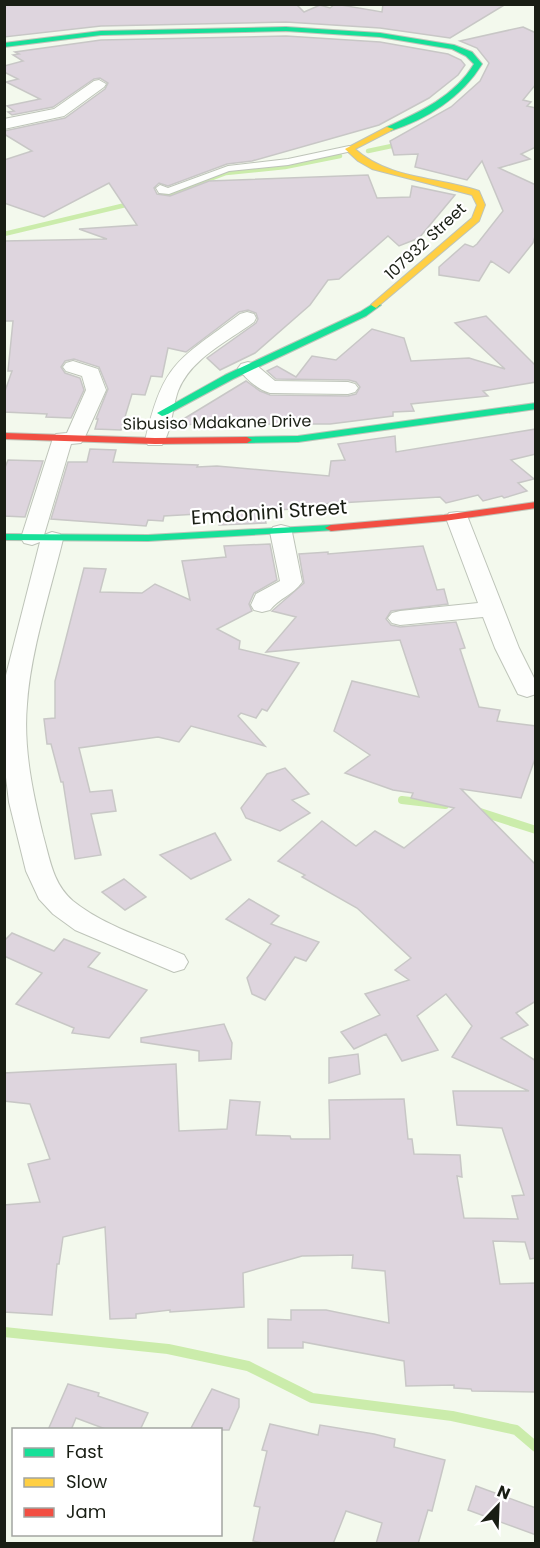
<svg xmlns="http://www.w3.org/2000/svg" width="540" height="1548" font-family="Poppins,sans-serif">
<rect width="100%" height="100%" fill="#f3f9ed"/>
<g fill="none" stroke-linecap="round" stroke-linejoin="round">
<g stroke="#cbecab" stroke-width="4.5">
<polyline points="368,151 401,144"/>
<polyline points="160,198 226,173 285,167 340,156"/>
<polyline points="4,234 134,203"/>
</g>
<g stroke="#cbecab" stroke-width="8">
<polyline points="402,800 445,805"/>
<polyline points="477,811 536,830"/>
</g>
<polyline stroke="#cbecab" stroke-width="10" points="4,1332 168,1349 248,1366 312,1398 452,1416 516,1430 536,1447"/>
</g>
<g fill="#ded5de" stroke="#c8c7c6" stroke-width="1.5">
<polygon points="4,4 296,4 304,12 320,5 330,8 335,4 382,12 383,4 506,4 450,38 380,28 286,22 101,26 4,37"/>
<polygon points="523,27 536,33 536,84 523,100 531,102 527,106 536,108 536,147 521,154 530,159 499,168 536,185 536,233 533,243 509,273 491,261 479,281 439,275 439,267 465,244 473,247 477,244 503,211 482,161 467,180 415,167 418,154 394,155 390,141 451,107 480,81 489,63 477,48 460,41"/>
<polygon points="286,36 380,42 448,54 461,60 465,65 458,75 429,98 379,125 252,161 227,164 168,186 159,183 154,188 157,194 170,196 209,181 368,175 377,198 410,197 412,186 455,195 419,238 399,246 388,236 339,279 328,280 310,305 255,353 220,370 207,358 256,323 258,319 256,313 248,310 239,312 186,352 168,348 162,377 151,376 145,395 132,394 121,430 95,429 98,419 96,419 108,389 99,367 74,359 65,361 61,367 65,373 80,378 84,390 71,418 46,417 47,414 4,412 4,394 12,371 8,371 13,321 4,321 4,241 107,239 79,229 137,225 109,183 44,217 4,203 4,160 32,151 4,134 4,131 65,118 105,89 108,83 100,78 94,79 53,107 12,115 8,112 14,111 7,106 40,99 6,82 18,79 4,72 4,66 23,61 13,55 19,54 15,52 101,40"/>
<polygon points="486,316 536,366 536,382 483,391 488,396 411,404 414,411 393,412 393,416 330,424 256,424 255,419 172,426 246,381 260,391 270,395 348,396 356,394 360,387 356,382 349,380 276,379 267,371 277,366 296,377 312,356 336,360 372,329 404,338 411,361 469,358 505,369 455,323"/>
<polygon points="536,429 536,454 511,460 534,479 518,483 527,491 504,498 502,496 483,501 478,495 446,503 440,497 305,505 306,508 263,511 266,523 219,525 216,513 164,516 163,521 148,520 146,526 51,519 68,462 87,462 90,449 116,450 113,462 198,465 197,467 217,466 329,476 331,461 345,460 338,444 395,436 396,452"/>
<polygon points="8,460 43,461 25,517 4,516 4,470"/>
<polygon points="270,544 277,580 254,593 249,604 252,611 217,629 240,641 239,649 299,663 267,711 262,709 256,718 241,713 238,716 265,746 191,726 179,742 158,737 79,748 90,792 112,790 116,811 91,814 101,855 75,859 63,782 61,782 51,744 47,744 44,719 55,718 55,681 84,568 106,569 100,592 142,593 155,584 190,600 182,561 226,557 224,546"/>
<polygon points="423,546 437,590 444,589 448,604 391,611 386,619 391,625 400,627 456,622 465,648 460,649 479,707 500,710 497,721 536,726 536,756 521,798 461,789 536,865 536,1001 516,1013 528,1025 501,1038 536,1061 536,1258 530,1259 525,1242 493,1241 500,1284 536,1283 536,1392 472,1391 471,1389 454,1388 454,1385 406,1386 404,1361 303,1342 303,1348 268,1348 268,1319 291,1320 291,1310 326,1310 389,1323 385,1271 352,1268 353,1255 302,1256 243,1273 244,1307 170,1312 170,1310 136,1314 136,1318 110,1319 105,1227 63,1237 59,1264 57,1264 52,1315 4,1312 4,1205 40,1202 28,1164 50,1159 30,1104 4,1101 4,1073 176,1064 179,1131 227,1129 230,1100 260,1102 256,1135 290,1136 291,1139 330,1139 329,1100 404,1099 408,1139 412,1139 414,1154 460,1155 462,1177 457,1176 464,1218 518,1219 512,1196 524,1195 502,1128 457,1125 453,1091 529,1091 452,1057 472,1026 446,994 417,1016 438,1050 402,1061 386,1034 354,1049 341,1032 380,1015 365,994 409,980 395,970 411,958 357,908 302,877 305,875 278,861 322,821 356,846 375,831 404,848 454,808 411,798 413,793 393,790 345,773 370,755 334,731 352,681 419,697 400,640 266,652 296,617 272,611 304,583 299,554 328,552 328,554"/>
<polygon points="285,768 309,794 292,800 310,813 280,831 246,818 241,808 267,774"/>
<polygon points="215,833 231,860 191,879 160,855"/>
<polygon points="124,879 146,897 125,910 102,892"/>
<polygon points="249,899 279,916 271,924 319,942 306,961 295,957 265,1000 252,994 247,978 271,944 226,919"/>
<polygon points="12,933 54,951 64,939 100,953 88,967 147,990 109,1038 72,1033 74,1028 16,1004 42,973 4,956 4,941"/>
<polygon points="224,1024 232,1043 231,1059 199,1061 199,1051 141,1042 141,1038"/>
<polygon points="358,1054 360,1074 329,1083 329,1058"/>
<polygon points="68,1384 99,1393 98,1396 148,1413 140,1430 108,1430 76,1418 71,1430 48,1430"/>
<polygon points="212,1389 239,1399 239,1407 229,1430 190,1430"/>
<polygon points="270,1424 318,1435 320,1425 374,1434 395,1439 394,1447 445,1460 432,1511 428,1510 418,1544 376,1544 382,1523 346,1511 333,1544 268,1544 253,1541 260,1507 254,1506 267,1451 262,1450"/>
<polygon points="476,1486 536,1508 536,1535 468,1510"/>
</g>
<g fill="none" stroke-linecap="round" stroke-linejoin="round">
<defs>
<polygon id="lane" points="349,146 352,147 352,151 288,165 229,171 169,194 159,193 156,188 160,185 168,188 228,166 288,159"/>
<g id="street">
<polygon points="99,80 106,84 104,87 64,116 4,129 4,119 54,109 94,81"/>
<path d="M247 312 254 314 256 318 254 322C227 342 191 358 178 391 172 408 172 431 162 445H148L145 441C164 360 178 361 240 314Z"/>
<path d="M73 361 98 369 106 390 84 439 81 443 71 444 44 535 52 532 60 534 63 539C50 593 31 649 27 704 23 748 33 794 43 835 50 860 53 884 73 901 104 926 148 939 184 955L188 962 184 969 174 972 75 930 53 914 39 899 26 871 9 802 4 761V683L40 542 32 545 24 543 21 538 53 438 56 434 67 433 86 390 82 376 66 371 63 367 66 363Z"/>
<path d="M248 362 255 364 275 381 348 382 355 384 358 388 355 392 348 394 270 393C258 390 245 378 238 368L241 364Z"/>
<polygon points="457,512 465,513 468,518 519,648 536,682 536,694 527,697 518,694 495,648 483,617 400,625 392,623 388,618 392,613 400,611 478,603 446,518 449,513"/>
<path d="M281 525 289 527 292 532 302 582C293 595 279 598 270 610L262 612 254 610 251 605 256 594 280 581 270 532 273 527Z"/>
</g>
<g id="fast">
<path d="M286 27 380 33 454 45 472 52 482 64C462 97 426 120 390 131H387V127C420 112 455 96 474 64L466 56 452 49 380 37 286 31 101 35 4 47V43L101 31Z"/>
<polygon points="376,302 381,305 366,316 233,379 166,415 162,416 157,413 225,375 360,312"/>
<polygon points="536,403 536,409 298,442 247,443 242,440 247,437 298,436"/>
<polygon points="331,525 335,526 335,530 148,541 4,540 4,534 148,535"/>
</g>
<path id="slow" d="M387 127 394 129 355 149C388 179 438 177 479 191L485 205 479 221 376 308 371 305 373 303 472 218 477 205 472 195 372 169 358 161 345 149Z"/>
<g id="jam">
<polygon points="4,433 155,438 247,437 252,440 247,443 155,444 4,439"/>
<polygon points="536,502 536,508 444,521 331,531 325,528 331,525 444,515"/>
</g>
</defs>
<use href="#lane" stroke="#bec4b9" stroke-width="2"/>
<use href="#street" stroke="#bec4b9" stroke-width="2"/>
<use href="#fast" stroke="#bec4b9" stroke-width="2"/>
<use href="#slow" stroke="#bec4b9" stroke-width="2"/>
<use href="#jam" stroke="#bec4b9" stroke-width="2"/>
<use href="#lane" fill="#fdfefc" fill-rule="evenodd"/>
<use href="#street" fill="#fdfefc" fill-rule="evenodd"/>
<use href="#fast" fill="#16e098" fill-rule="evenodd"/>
<use href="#slow" fill="#ffcf43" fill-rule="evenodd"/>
<use href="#jam" fill="#f24e42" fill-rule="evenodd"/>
</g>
<g text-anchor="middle" stroke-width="4.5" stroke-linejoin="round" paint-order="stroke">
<g font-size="16" fill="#191e14" stroke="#fff">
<text transform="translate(425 241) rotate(-43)" y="6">107932 Street</text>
<text transform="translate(217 422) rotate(-1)" y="6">Sibusiso Mdakane Drive</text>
</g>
<g font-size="20" fill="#191e14" stroke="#fff">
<text transform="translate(269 512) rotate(-4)" y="7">Emdonini Street</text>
</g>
</g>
<rect width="540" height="1548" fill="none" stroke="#191e14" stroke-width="12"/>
<rect x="12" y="1428" width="210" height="108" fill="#ffffff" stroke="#a3a5a1" stroke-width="1.5"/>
<rect x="24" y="1448" width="30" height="9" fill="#16e098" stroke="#a3a5a1" stroke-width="1.5"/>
<text x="66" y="1458" font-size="18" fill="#191e14">Fast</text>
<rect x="24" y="1478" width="30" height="9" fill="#ffcf43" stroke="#a3a5a1" stroke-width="1.5"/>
<text x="66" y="1488" font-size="18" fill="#191e14">Slow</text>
<rect x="24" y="1508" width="30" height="9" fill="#f24e42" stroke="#a3a5a1" stroke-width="1.5"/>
<text x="66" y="1518" font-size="18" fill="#191e14">Jam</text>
<g transform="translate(498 1506) rotate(23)" stroke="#ffffff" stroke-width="4.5" paint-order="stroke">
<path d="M0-4.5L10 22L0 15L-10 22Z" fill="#191e14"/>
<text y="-9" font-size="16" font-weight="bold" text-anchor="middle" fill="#191e14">N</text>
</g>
</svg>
